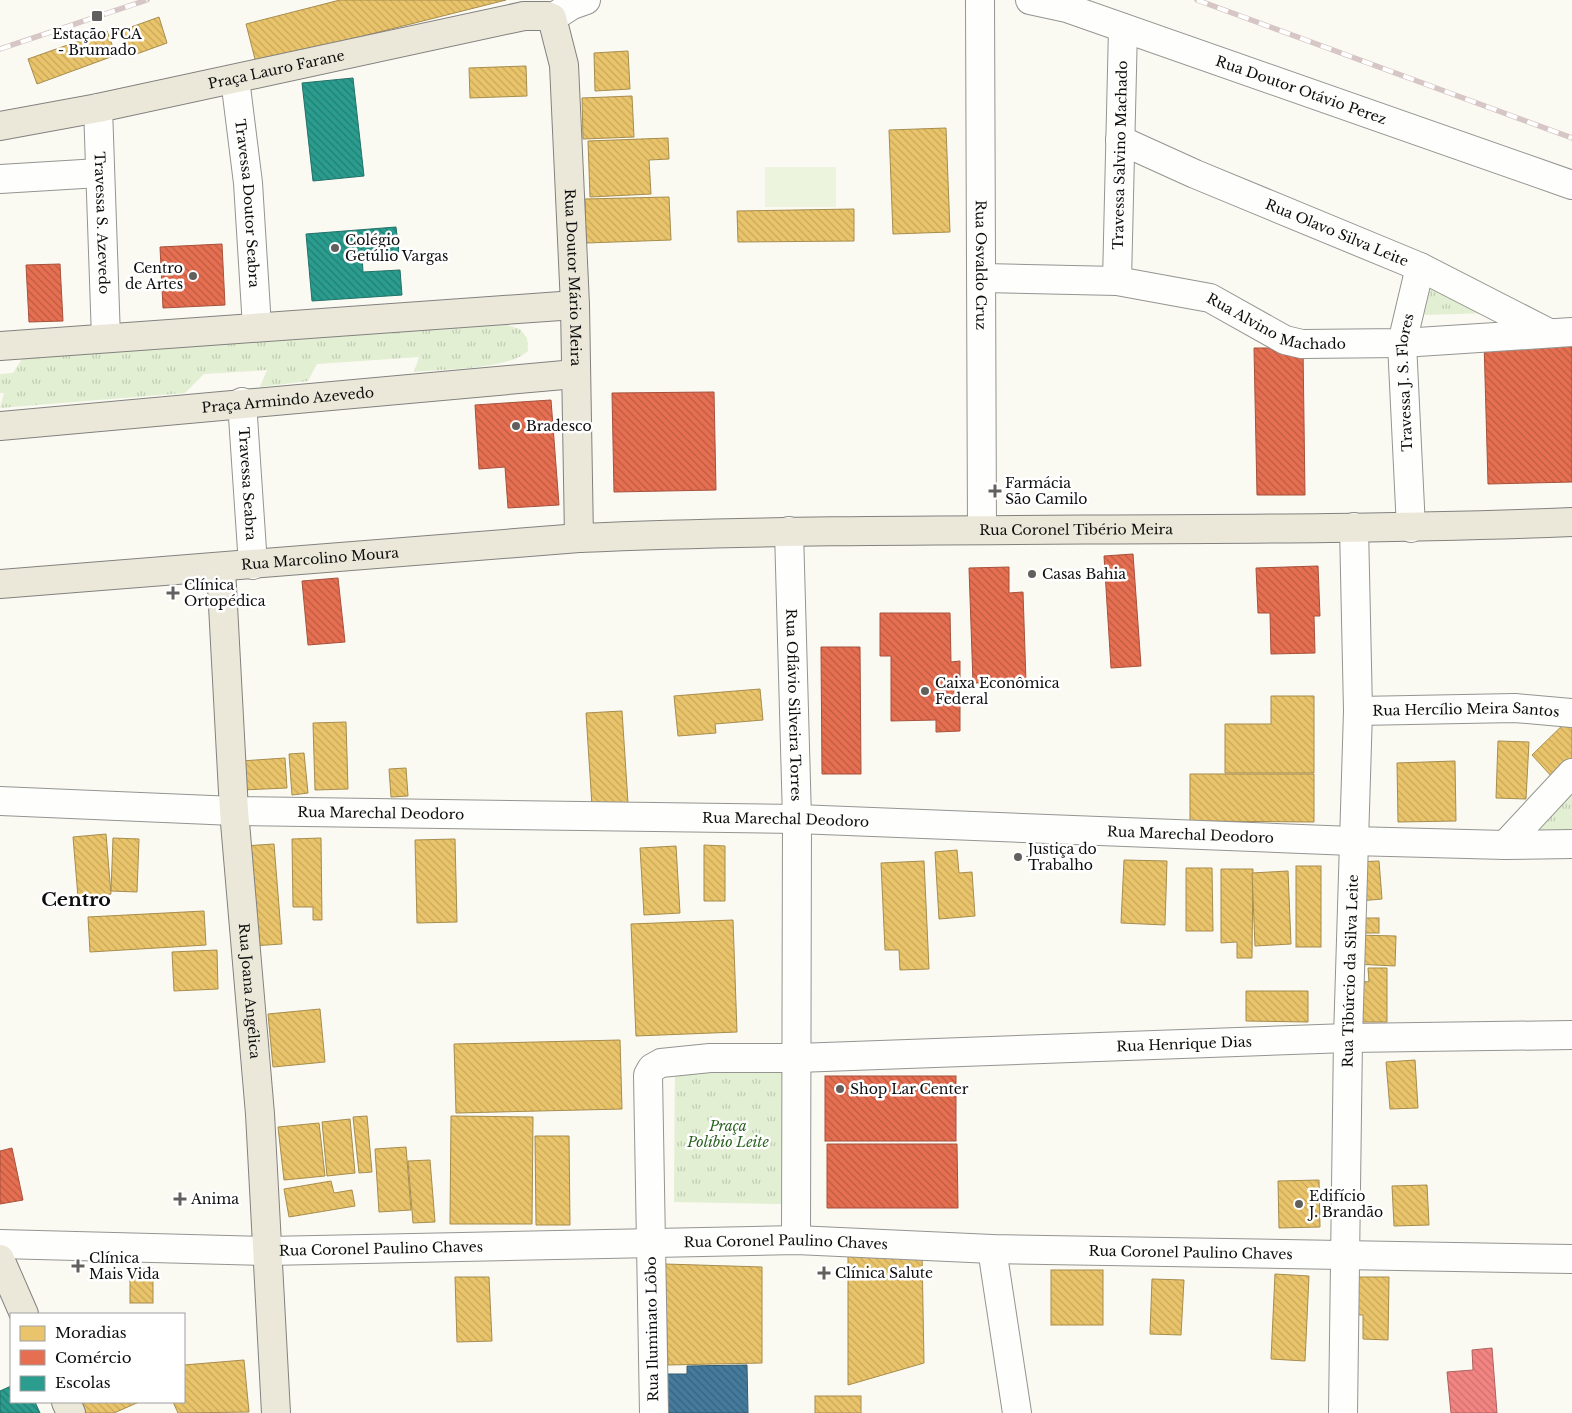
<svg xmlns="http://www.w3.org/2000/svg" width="1572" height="1413" font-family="'Libre Baskerville',serif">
<defs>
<pattern id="park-tufts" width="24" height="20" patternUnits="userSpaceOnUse" patternTransform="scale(1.25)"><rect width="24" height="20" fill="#e2efd3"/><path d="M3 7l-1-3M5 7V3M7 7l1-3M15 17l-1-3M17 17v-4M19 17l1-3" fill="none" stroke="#c1ccb4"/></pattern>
<pattern id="homes-back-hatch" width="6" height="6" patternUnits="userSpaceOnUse" patternTransform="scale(1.25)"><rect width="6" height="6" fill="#e9c46a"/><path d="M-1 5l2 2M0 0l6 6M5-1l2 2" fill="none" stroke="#c7a75b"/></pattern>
<pattern id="shops-back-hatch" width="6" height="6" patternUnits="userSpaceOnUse" patternTransform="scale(1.25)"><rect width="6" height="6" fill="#e76f51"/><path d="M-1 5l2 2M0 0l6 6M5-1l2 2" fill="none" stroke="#ba5a42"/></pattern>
<pattern id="schools-back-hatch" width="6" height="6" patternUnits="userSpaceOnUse" patternTransform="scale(1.25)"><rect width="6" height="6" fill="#2a9d8f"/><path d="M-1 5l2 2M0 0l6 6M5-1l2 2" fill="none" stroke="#227e73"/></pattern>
<pattern id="health-back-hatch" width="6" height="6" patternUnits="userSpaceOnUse" patternTransform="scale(1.25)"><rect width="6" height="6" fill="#f28482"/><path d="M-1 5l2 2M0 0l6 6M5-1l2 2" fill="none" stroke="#ce716f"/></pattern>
<pattern id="public-back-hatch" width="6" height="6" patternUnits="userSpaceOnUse" patternTransform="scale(1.25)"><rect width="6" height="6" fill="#457b9d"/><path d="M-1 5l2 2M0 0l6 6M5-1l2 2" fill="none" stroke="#38637e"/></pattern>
</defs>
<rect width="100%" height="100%" fill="#faf9f2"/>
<g fill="url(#park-tufts)">
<polygon points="1436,265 1524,312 1424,315"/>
<path d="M507 325 520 329 527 338 528 351C508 370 443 369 414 372L419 357 317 364 308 381 260 387 267 370 204 374 185 393 0 408 4 393H0V374L13 373 24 356Z"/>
<polygon points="1572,783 1572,836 1528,835"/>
<polygon points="675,1065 782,1067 781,1204 674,1202"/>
</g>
<rect fill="#ecf4dd" x="765" y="167" width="71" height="40"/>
<g fill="url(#homes-back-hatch)" stroke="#a78d4e">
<polygon points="340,0 506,0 256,63 246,24"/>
<polygon points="159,17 167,43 131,56 123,30"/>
<polygon points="107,31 116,55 37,84 28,59"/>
<polygon points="628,51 630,89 595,91 594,53"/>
<polygon points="526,66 527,96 470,98 469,68"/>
<polygon points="632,96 634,137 583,139 582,98"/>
<polygon points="946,128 950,232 893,234 889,130"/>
<polygon points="668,138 669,159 649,160 651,194 590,197 588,141"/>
<polygon points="669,197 671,240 586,243 585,199"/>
<polygon points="854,209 854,241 738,242 737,211"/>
<polygon points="760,689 763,720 715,724 716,733 678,736 674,696"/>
<polygon points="1271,696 1314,696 1314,773 1225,773 1225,724 1271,724"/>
<polygon points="622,711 628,803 592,806 586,713"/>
<polygon points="1572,716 1572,758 1552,777 1532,755"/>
<polygon points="346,722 348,789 315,790 313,723"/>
<polygon points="1498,741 1529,742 1526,799 1496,798"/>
<polygon points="304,753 308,793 292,795 289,754"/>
<polygon points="285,758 287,788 242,790 241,761"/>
<polygon points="1455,761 1456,821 1398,822 1397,763"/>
<polygon points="406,768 408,796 391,797 389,769"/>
<polygon points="1190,774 1314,774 1314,822 1190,821"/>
<polygon points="106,834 111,894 78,897 73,837"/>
<polygon points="113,838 139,839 137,892 111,891"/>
<polygon points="321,838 322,920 313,920 313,907 293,907 292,839"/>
<polygon points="455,839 457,922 417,923 415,840"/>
<polygon points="274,844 282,944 252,946 244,846"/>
<polygon points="704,845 725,846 725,901 704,901"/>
<polygon points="676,846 680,913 644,915 640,848"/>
<polygon points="957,850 959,873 972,872 975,916 939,919 935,852"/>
<polygon points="1124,860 1167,861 1165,925 1121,923"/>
<polygon points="924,861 929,969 900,970 899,950 885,950 881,863"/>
<polygon points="1379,861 1382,899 1359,901 1356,862"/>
<rect x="1296" y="866" width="25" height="81"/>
<polygon points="1186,868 1212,868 1213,931 1186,931"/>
<polygon points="1221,869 1253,869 1252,958 1237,958 1237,942 1221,943"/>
<polygon points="1288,871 1291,944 1255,946 1252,873"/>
<polygon points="204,911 206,945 90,952 88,917"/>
<rect x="1355" y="918" width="24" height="15"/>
<polygon points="733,920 737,1032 636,1036 631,924"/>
<polygon points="1355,935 1396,936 1395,966 1354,964"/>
<polygon points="217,950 218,989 174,991 172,952"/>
<polygon points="1368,968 1387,968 1387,1022 1358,1022 1358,981 1369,982"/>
<polygon points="1246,991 1308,991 1308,1022 1246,1021"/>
<polygon points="320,1009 325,1062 273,1067 268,1014"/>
<polygon points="620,1040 622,1109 456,1113 454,1044"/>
<polygon points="1415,1060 1418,1108 1390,1109 1386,1062"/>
<polygon points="367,1116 372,1172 359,1173 353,1117"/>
<polygon points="451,1116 533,1117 532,1224 450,1224"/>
<polygon points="350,1119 355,1173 327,1176 322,1122"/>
<polygon points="319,1123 325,1176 284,1180 278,1127"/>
<polygon points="535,1136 569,1136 570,1225 536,1225"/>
<polygon points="406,1147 411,1210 379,1212 375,1149"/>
<polygon points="430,1160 435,1222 413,1223 408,1161"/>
<polygon points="1319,1180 1320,1227 1279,1228 1278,1181"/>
<polygon points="331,1181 334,1193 352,1190 355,1206 289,1217 284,1189"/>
<polygon points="1427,1185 1429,1225 1394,1226 1392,1186"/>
<polygon points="848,1252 922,1252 924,1363 848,1385"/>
<polygon points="665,1264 762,1267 762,1363 668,1365"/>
<rect x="130" y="1269" width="23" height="34"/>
<rect x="1051" y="1270" width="52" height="55"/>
<polygon points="1275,1274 1309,1276 1305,1361 1271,1359"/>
<polygon points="455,1277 489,1277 492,1341 457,1342"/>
<polygon points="1355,1277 1389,1277 1388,1340 1363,1339 1363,1315 1355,1315"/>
<polygon points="1152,1279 1184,1280 1181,1335 1150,1334"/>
<polygon points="244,1360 249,1412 178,1413 173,1402 184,1402 184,1365"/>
<rect x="815" y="1396" width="46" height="17"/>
<polygon points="80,1402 139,1402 114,1413 85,1413"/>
</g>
<g fill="url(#shops-back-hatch)" stroke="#a6523d">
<polygon points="222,244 225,305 163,308 160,247"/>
<polygon points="60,264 63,321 29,322 26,265"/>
<polygon points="1572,339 1572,482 1488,484 1484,341"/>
<polygon points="1254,348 1303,348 1305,495 1257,495"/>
<polygon points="714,392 716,490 614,492 612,393"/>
<polygon points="551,400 559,505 508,508 505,467 479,469 475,405"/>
<polygon points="1133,554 1141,666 1111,668 1104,556"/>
<polygon points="1318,566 1320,616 1314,616 1315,653 1271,654 1270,613 1258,613 1256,568"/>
<polygon points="1009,567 1009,593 1023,592 1026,682 973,683 969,568"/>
<polygon points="338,578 345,642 308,645 302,581"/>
<polygon points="880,613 950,613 951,662 960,661 960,731 936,732 936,720 891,721 891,656 880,656"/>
<polygon points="821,647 860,647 861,774 822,774"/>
<rect x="825" y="1076" width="131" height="65"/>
<polygon points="827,1144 957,1144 958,1208 827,1208"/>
<polygon points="12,1148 23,1200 0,1204 0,1151"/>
</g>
<g fill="url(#schools-back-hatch)" stroke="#227268">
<polygon points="353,78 364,176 313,181 302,83"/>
<polygon points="396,227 399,252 362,255 363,272 400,270 402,295 312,301 306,234"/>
<polygon points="11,1386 11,1402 35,1402 40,1413 0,1413 0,1391"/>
</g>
<polygon fill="url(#health-back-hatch)" stroke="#ae615f" points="1492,1348 1497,1413 1451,1413 1447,1372 1473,1370 1472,1350"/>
<polygon fill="url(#public-back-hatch)" stroke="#345a72" points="747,1365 748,1413 654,1413 652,1374 687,1374 687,1366"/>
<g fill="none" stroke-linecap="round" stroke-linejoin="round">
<defs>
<g id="minor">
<path id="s1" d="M980 0 982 530"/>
<path id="s2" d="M1030 0 1067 8 1572 185"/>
<polyline points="552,18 572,5 586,0"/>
<path id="s3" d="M235 79 248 183 257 327"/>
<path id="s4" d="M98 108 106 338"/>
<path id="s5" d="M1120 140 1195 174 1420 267 1549 333"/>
<polyline points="0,179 99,173"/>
<path id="s6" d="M983 278 1117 281 1210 298 1285 340 1302 344 1402 343 1572 332"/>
<path id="s7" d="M1117 281 1123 28"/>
<path id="s8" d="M242 402 253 565"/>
<path id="s9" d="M1411 528 1402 343 1420 267"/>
<path id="s10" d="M789 531 797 819 796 1240"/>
<path id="s11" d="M1358 711 1515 708 1572 713"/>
<path id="s12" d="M0 801 234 811 797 819 1352 841 1505 845 1572 844"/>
<polyline points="1505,845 1572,773"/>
<path id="s13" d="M0 1244 267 1251 796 1240 992 1249 1572 1259"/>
<polyline points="992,1249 1017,1413"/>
<path id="s14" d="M654 1413 648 1075 652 1068 661 1063 710 1058H797L1348 1038 1572 1035"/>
<path id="s15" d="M1343 1413 1348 1038 1358 711 1354 527"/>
</g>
<g id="major">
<path id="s16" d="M0 126 98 108 524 16H547L552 18 564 65 575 305 579 538"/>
<polyline points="0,346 575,305"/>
<path id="s17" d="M0 426 575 374"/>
<path id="s18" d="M221 568 234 811 260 1114 276 1413"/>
<path id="s19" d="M0 584 579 538C910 524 1241 535 1572 522"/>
<polyline points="0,1259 24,1314"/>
<polyline points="66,1402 71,1413"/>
</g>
</defs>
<use href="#minor" stroke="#949491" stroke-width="30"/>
<use href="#major" stroke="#82817e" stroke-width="30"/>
<use href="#minor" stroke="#fefefd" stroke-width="28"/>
<use href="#major" stroke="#ebe8da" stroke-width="28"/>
<defs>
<g id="rail">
<polyline points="1197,0 1572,138"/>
<polyline points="0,49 147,0"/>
</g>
</defs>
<use href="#rail" stroke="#d6c6c5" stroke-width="5.5"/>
<use href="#rail" stroke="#fff" stroke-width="4" stroke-dasharray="11" stroke-linecap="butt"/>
</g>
<g fill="#61605e" stroke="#fff" stroke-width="2">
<rect x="91" y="10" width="12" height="12" rx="2.5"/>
<circle cx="335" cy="248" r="5"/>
<circle cx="193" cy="276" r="5"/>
<circle cx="516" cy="426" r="5"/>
<path d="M992.5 483.5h5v5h5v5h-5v5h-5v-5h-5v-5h5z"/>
<circle cx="1032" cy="574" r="5"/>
<path d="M170.5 585.5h5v5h5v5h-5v5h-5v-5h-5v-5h5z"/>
<circle cx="925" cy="691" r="5"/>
<circle cx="1018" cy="857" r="5"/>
<circle cx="840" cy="1089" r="5"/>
<path d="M177.5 1191.5h5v5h5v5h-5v5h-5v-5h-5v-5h5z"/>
<circle cx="1299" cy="1204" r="5"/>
<path d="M75.5 1258.5h5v5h5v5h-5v5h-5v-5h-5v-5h5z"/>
<path d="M821.5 1265.5h5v5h5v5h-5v5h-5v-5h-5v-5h5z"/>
</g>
<g text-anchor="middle" stroke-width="5" stroke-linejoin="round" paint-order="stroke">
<g font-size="14" fill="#0e0e0e" stroke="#fff" text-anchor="start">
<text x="97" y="39" text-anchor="middle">Estação FCA<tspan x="97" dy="16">- Brumado</tspan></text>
<text x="345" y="245">Colégio<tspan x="345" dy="16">Getúlio Vargas</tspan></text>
<text x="183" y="273" text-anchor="end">Centro<tspan x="183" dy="16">de Artes</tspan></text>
<text x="526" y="431">Bradesco</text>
<text x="1005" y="488">Farmácia<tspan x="1005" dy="16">São Camilo</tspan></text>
<text x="1042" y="579">Casas Bahia</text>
<text x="184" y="590">Clínica<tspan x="184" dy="16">Ortopédica</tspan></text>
<text x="935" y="688">Caixa Econômica<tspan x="935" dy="16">Federal</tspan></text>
<text x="1028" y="854">Justiça do<tspan x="1028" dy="16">Trabalho</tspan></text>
<text x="850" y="1094">Shop Lar Center</text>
<text x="1309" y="1201">Edifício<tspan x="1309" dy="16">J. Brandão</tspan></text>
<text x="191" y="1204">Anima</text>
<text x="89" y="1263">Clínica<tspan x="89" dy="16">Mais Vida</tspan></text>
<text x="835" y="1278">Clínica Salute</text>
</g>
<g font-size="14" fill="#0e0e0e" stroke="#fff">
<text dy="5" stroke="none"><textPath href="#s16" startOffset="282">Praça Lauro Farane</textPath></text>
<text dy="5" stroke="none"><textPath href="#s2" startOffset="286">Rua Doutor Otávio Perez</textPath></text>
<text dy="5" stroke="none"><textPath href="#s7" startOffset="126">Travessa Salvino Machado</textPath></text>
<text dy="5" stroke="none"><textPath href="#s3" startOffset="125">Travessa Doutor Seabra</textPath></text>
<text dy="5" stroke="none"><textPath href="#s4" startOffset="115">Travessa S. Azevedo</textPath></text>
<text dy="5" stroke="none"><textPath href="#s5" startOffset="236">Rua Olavo Silva Leite</textPath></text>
<text dy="5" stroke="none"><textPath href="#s1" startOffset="265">Rua Osvaldo Cruz</textPath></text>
<text dy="5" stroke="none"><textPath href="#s16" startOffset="825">Rua Doutor Mário Meira</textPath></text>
<text dy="5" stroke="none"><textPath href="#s6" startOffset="301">Rua Alvino Machado</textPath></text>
<text dy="5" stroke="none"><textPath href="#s9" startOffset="146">Travessa J. S. Flores</textPath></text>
<text dy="5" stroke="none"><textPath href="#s17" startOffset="289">Praça Armindo Azevedo</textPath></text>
<text dy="5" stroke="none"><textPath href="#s8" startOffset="82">Travessa Seabra</textPath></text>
<text dy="5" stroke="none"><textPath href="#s19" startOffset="1078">Rua Coronel Tibério Meira</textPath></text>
<text dy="5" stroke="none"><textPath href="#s19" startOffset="321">Rua Marcolino Moura</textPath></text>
<text dy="5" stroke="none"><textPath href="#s10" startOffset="174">Rua Oflávio Silveira Torres</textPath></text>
<text dy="5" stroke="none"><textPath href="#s11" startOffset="108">Rua Hercílio Meira Santos</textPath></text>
<text dy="5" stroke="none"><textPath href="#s12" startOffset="381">Rua Marechal Deodoro</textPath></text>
<text dy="5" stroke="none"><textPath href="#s12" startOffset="786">Rua Marechal Deodoro</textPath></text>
<text dy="5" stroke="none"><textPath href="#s12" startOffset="1191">Rua Marechal Deodoro</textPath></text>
<text dy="5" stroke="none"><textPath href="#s15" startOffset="442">Rua Tibúrcio da Silva Leite</textPath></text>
<text dy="5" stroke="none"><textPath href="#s18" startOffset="424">Rua Joana Angélica</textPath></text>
<text dy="5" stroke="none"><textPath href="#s14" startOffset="880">Rua Henrique Dias</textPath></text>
<text dy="5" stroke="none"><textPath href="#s13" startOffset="786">Rua Coronel Paulino Chaves</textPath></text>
<text dy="5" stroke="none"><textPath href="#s13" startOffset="381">Rua Coronel Paulino Chaves</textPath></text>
<text dy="5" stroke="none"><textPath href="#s13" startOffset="1191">Rua Coronel Paulino Chaves</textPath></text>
<text transform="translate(652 1329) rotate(-91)" y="5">Rua Iluminato Lôbo</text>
</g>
<g font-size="14" font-style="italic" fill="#2b6221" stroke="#fff">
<text x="728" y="1131">Praça<tspan x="728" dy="16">Políbio Leite</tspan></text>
</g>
<g font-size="19" font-weight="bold" fill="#0e0e0e" stroke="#fff">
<text x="76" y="906">Centro</text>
</g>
</g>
<rect x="10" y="1313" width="175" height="90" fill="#ffffff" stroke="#9f9f9f"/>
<rect x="20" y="1326" width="25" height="15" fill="#e9c46a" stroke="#9f9f9f"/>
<text x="55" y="1338" font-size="15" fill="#0e0e0e">Moradias</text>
<rect x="20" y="1350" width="25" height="15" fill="#e76f51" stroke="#9f9f9f"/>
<text x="55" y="1363" font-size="15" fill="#0e0e0e">Comércio</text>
<rect x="20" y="1376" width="25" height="15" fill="#2a9d8f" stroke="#9f9f9f"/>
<text x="55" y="1388" font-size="15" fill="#0e0e0e">Escolas</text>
</svg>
